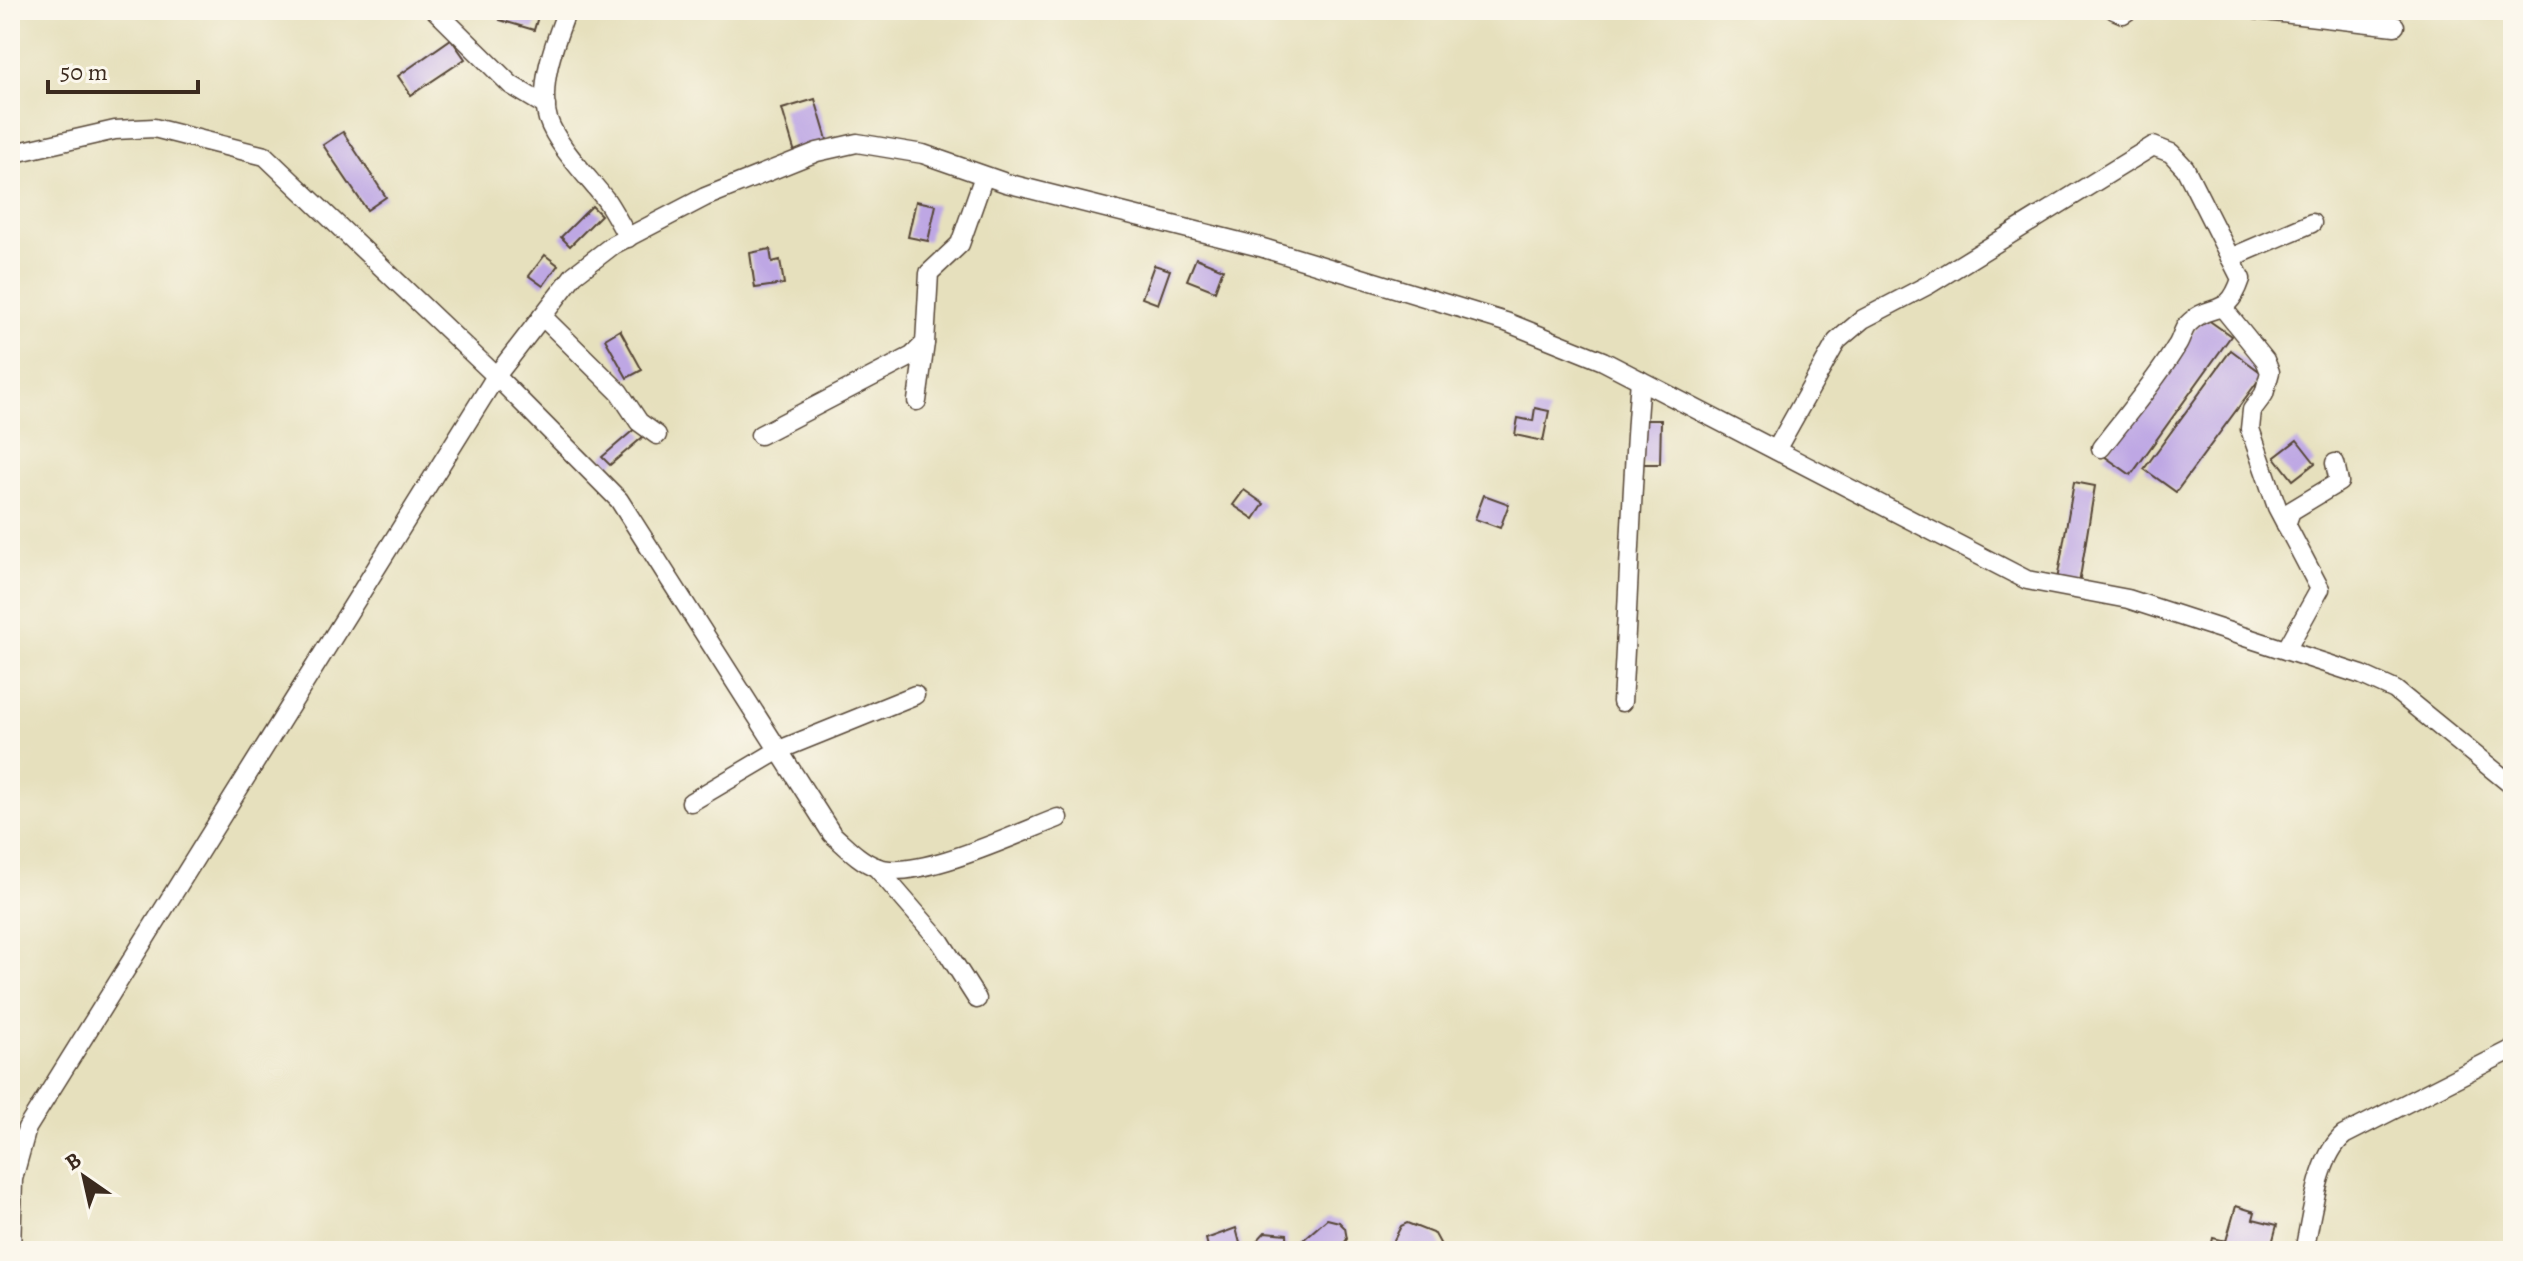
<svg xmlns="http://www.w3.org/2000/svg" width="2523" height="1261" font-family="Alegreya,serif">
<rect width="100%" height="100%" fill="#fbf7ec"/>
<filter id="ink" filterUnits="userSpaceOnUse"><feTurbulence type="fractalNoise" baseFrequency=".0125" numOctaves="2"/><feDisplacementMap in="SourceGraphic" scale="16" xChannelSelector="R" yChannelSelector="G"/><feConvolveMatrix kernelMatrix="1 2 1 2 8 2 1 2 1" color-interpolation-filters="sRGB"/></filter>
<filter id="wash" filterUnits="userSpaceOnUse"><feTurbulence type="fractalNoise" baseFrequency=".006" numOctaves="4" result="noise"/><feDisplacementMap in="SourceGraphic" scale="32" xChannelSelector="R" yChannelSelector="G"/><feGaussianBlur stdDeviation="1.8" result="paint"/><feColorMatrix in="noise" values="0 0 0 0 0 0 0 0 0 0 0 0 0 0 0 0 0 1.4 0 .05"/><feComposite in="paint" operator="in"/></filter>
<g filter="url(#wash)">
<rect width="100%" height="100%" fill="#e6e0bd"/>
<g id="blocks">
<g fill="#bea7e4">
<polygon points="503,10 540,10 534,30 500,20"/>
<polygon points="451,39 465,59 411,95 398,76"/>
<polygon points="815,99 828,143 795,153 782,109"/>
<polygon points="343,132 386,197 367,210 323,145"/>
<polygon points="916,201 936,205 928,241 908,237"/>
<polygon points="592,206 601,215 570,246 561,237"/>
<polygon points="770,249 772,262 780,260 784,284 755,288 750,253"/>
<polygon points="545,255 558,265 543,286 529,276"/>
<polygon points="1196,258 1223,269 1215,291 1187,280"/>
<polygon points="1154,265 1170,270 1158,304 1142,298"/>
<polygon points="2204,317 2231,336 2131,475 2104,456"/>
<polygon points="620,330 642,370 627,378 605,339"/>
<polygon points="2231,350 2263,374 2176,492 2144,469"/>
<polygon points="1535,408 1549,411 1543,441 1515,435 1518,418 1533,421"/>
<polygon points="1642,420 1661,420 1660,464 1642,464"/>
<polygon points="637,427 644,436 610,465 602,457"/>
<polygon points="2297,440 2315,463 2293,480 2275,457"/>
<polygon points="2074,482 2095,486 2079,584 2057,580"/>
<polygon points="1244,490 1264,504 1254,519 1233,505"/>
<polygon points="1484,495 1509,504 1500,528 1475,519"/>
<polygon points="2236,1206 2255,1212 2253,1219 2277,1225 2270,1251 2246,1246 2244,1251 2210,1251 2213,1238 2226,1241"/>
<polygon points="1327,1219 1339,1222 1345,1228 1347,1239 1342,1246 1334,1251 1296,1251 1302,1241"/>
<polygon points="1407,1223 1435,1234 1441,1245 1439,1251 1378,1251 1391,1246 1401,1226"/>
<polygon points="1236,1228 1242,1251 1209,1251 1206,1239"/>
<polygon points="1265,1232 1287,1234 1288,1251 1256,1251 1255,1243"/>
</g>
</g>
</g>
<g filter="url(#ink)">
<use href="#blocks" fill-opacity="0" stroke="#554536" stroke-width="2"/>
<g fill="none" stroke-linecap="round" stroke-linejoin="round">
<defs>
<g id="minor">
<polyline points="435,10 511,85 546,106"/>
<path d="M567 10C555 42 538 84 548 119 557 146 588 177 606 200 614 212 621 225 628 238"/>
<polyline points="2114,10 2123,14 2129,10"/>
<polyline points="2256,10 2395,26"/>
<path d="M10 154 115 130 154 128 265 156 496 376 619 500 832 834C845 845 859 861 876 867 914 883 1018 833 1058 818"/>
<polyline points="2230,258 2312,223"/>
<polyline points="2223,308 2265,360 2270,372 2264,394 2252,410 2250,429 2277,507 2320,589 2286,650"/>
<polyline points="542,316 619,392 639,422 657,435"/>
<polyline points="917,401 925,343"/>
<polyline points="760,435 912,356 925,343 929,273 960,244 984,176"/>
<path d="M1776 450 1837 341 1863 319 1928 285 2153 146 2171 153 2185 168 2241 279C2227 321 2211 300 2187 325 2182 331 2181 341 2176 347 2155 382 2126 415 2101 448"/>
<polyline points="2286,525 2291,511 2339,482 2335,463"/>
<path d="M1622 702C1629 595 1631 487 1640 380"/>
<polyline points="691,802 779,750 915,695"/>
<polyline points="876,867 940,941 977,999"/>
<polyline points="11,1251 13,1179 27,1128 496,376 574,275 613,245 705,197 817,152 857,143 923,154 1006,183 1260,247 1506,322 1603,361 2027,580 2128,599 2362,675 2395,690 2513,786"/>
<path d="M2304 1251C2312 1217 2317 1157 2344 1135L2513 1049"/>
</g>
</defs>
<use href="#minor" stroke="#554536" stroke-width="21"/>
<use href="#minor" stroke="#fff" stroke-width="18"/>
</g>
</g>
<rect width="2523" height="1261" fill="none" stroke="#fbf7ec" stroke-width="40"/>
<g transform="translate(84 1177) rotate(326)" stroke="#fbf7ec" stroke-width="6" paint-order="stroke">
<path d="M0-6L14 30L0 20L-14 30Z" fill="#3b2a1e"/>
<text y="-12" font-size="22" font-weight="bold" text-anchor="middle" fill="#3b2a1e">B</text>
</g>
<path d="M48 80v12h150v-12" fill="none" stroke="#3b2a1e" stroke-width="4"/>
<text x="60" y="80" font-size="24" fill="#3b2a1e" stroke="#fbf7ec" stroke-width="6" paint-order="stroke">50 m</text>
</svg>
